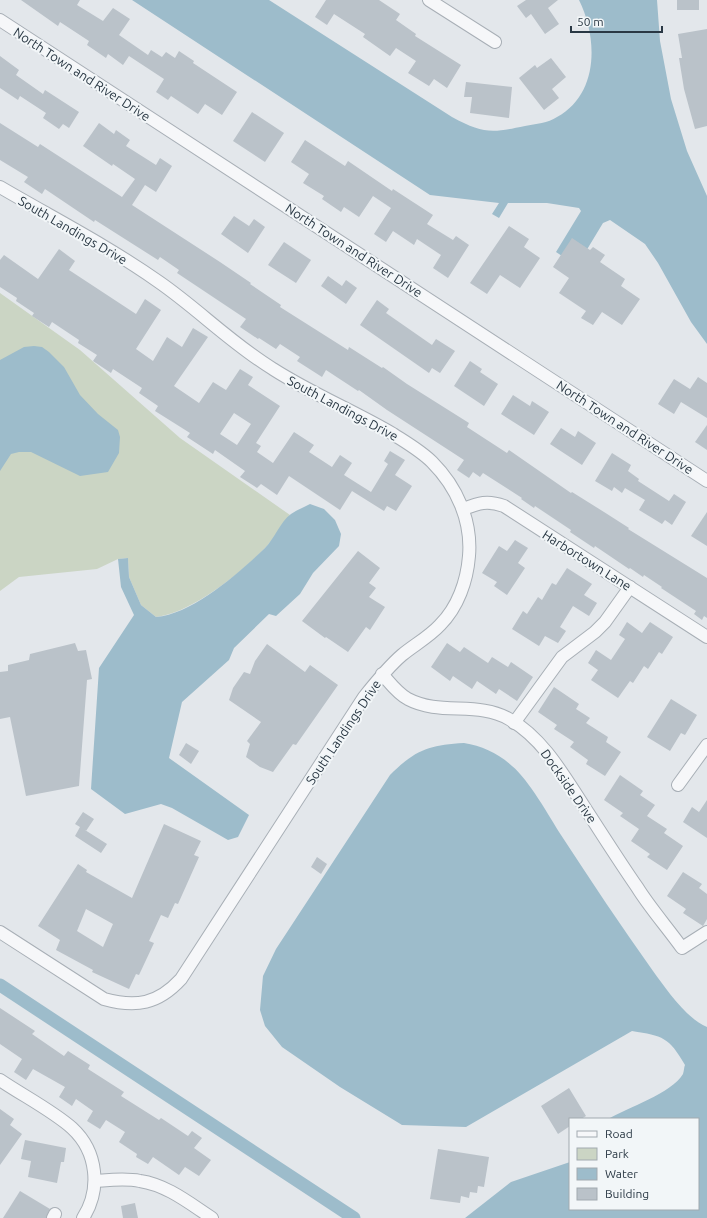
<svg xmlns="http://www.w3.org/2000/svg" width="707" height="1218" font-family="Ubuntu,sans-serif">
<rect width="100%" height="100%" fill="#e3e7eb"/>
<path fill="#cbd5c4" d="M0 293 80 350 180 438 290 515C282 525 275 537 266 547 243 572 190 614 156 617L141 605 129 577 128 558 118 559 97 569 19 577 0 591Z"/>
<g fill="#9dbccb">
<path d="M132 0H269L452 117C483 134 492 133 525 126 536 124 548 123 557 117 599 94 598 38 579 0H657L660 41 671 99 687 151 707 196V344L691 322 658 263 645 244 610 220 603 223 577 266 556 252 581 211 579 208 547 203H508L499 218 492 214 499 203 430 195Z"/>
<polygon points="34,346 42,347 49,352 64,367 80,395 98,414 118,430 120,437 119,453 108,472 80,476 31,452 19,452 11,454 0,471 0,360 24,347"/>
<path d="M310 504 324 509 335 520 341 534 339 546 313 573 300 594 276 616 269 614 234 648 229 660 182 702 169 758 249 815 238 837 228 840 172 808 161 804 125 814 91 789 99 668 134 615 121 587 118 559 128 558 129 577 141 605 156 617C193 614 239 573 265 548 275 538 280 522 291 514 297 510 304 507 310 504Z"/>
<path d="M464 743C482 746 498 753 512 766 529 780 549 816 561 835 591 881 621 926 653 971 666 989 687 1019 707 1027V1218H465L511 1182 570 1162V1209H698V1119H608C627 1108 672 1093 683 1074 684 1071 684 1067 685 1065 669 1037 663 1036 632 1031L466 1127 402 1125 340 1087 282 1047 265 1026 260 1010 263 976 276 949 390 775C415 750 429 745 464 743Z"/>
</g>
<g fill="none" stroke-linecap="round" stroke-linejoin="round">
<polyline stroke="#9dbccb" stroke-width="13" points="0,985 354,1218"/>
</g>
<g fill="#bac2c9" fill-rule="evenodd">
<polygon points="21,0 80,0 77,5 103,21 113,8 130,19 119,35 148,55 151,50 162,57 166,52 175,58 179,51 194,61 193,63 237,92 222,115 205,104 198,114 171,96 168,100 156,92 164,79 129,56 123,65 108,54 106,58 87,45 89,41 60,22 58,26"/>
<polygon points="326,0 379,0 400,14 396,20 416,34 415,36 461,65 447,88 434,79 429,86 408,73 416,61 396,48 390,56 363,37 365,34 334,14 327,25 315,17"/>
<polygon points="526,0 558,0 548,8 559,24 545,34 531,14 526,18 517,6"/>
<rect x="677" y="0" width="22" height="10"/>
<polygon points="707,29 707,126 695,129 684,89 679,58 682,58 678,34"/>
<polygon points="0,56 19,70 16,75 43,94 45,90 79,112 69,128 63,124 59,129 43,118 46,113 20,96 18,100 0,88"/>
<polygon points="551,58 566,77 552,89 559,98 544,110 519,78 535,65 537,68"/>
<polygon points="466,82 512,87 509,118 470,113 472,97 464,97"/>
<polygon points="252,112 284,133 265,162 233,141"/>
<polygon points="0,123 38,147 40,144 122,197 135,179 113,164 112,166 83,146 99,123 114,134 116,130 130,140 126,146 156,165 160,158 172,166 156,192 145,185 132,205 220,262 251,283 250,284 281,305 280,307 348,350 349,347 382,368 383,367 407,384 469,423 467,427 507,453 509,450 571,493 572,492 604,512 629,528 628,529 707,578 707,618 704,616 702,620 694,614 696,611 661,588 662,587 644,575 643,577 630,568 629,569 595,546 594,548 570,532 571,530 535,506 534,508 521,499 522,498 483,473 480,477 473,472 469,478 457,470 464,460 387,410 359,390 358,391 326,370 322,377 297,361 300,357 280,344 276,349 259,338 258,339 240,327 246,319 177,273 179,270 160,257 158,260 95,220 94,222 45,189 42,194 24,182 28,177 0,160"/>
<polygon points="305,140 345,166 348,161 392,191 393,189 433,215 427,224 453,240 456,236 469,245 448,278 433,268 441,255 417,239 414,245 393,231 386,242 374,234 391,208 373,196 359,217 344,207 341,212 322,199 324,196 303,183 309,174 291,162"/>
<polygon points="234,216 249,226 254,219 265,227 248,253 221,234"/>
<polygon points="509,226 529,239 524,247 540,258 520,288 500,275 487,294 470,283"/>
<polygon points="572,238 590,250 593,247 605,255 600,262 625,279 621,286 640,299 622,325 602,312 593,325 581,318 586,311 559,293 569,278 553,267"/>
<polygon points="284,242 311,260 296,283 268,265"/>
<path d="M59 249 75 261 69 270 136 314 145 299 161 310 136 349 153 361 167 337 182 347 193 328 208 337 174 386 199 403 213 382 226 390 240 369 253 377 248 385 280 406 256 443 261 446 257 452 273 463 294 432 314 445 309 452 332 467 340 455 352 463 344 475 371 492 388 464 384 461 390 451 405 460 395 475 412 486 396 511 387 506 384 511 352 491 340 510 289 476 277 495 261 484 257 488 240 477 245 471 215 450 213 454 187 437 190 433 155 411 158 406 139 393 142 388 113 369 111 373 93 361 97 355 78 343 79 340 52 322 49 327 32 316 34 313 16 301 17 298 0 287V260L4 255 38 279ZM234 413 251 424 237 445 220 434Z"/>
<polygon points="328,276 342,286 346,280 357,288 346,304 321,286"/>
<polygon points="377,300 389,309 386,313 432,345 436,339 455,351 440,373 432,368 429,373 360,325"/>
<polygon points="470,361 482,369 480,372 498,384 484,406 454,386"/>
<polygon points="698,377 707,383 707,418 681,402 674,414 658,404 674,379 690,389"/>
<polygon points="513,395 530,406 532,401 549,412 534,435 501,414"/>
<polygon points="707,425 707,450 695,442"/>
<polygon points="561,428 575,437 578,431 596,443 582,465 550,444"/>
<polygon points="612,453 631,465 628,471 639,479 638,481 669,501 674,494 686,502 672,525 665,520 662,524 639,510 645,500 625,488 622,493 614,487 612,491 595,481"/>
<polygon points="707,512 707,546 691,536"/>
<polygon points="515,540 528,548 518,563 525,568 507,595 494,586 497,582 482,573 499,546 507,551"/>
<polygon points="358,551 380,568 369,583 376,588 369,597 385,607 370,630 366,627 348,652 326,637 325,638 302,621"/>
<polygon points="567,568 592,584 584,595 597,603 589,616 573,606 560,627 566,631 558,643 545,636 539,646 512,629 523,611 527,614 538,597 542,600 552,583 556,585"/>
<polygon points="627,622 642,633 650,622 673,637 662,654 659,652 648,669 644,666 633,683 630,681 618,698 591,680 598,670 588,663 596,650 611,660 625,639 619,635"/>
<polygon points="75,643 78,651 86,650 92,679 87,680 79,786 26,796 10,717 0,719 0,672 8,671 8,665 29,660 30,654"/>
<polygon points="447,643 460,652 464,647 488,663 492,657 508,667 511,662 533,677 517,701 499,689 496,694 477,681 472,689 453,676 450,681 431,667"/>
<polygon points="267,644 305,672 310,665 338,685 296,745 293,744 273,772 260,767 246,757 250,744 247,741 261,722 229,700 233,688 244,672 250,674 255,661"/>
<polygon points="554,687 579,704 576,709 590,718 586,723 608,737 606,742 621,752 605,776 586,764 588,760 570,747 574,742 554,729 557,725 538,712"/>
<polygon points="671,699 697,715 685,735 681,733 670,751 647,737"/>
<polygon points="186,743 199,751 191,764 179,755"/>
<polygon points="620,775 643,791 640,795 655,805 647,816 667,829 664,833 683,846 667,870 647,857 650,854 631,841 639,829 620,816 623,813 604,800"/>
<polygon points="707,800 707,838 683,822 692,807 699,812"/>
<polygon points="83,812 94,819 86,831 85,830 107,844 101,853 75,836 80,827 75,824"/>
<path d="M164 824 201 841 194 855 199 857 178 904 175 903 168 918 161 915 149 941 154 943 139 975 136 974 129 989 92 972 93 970 56 950 60 940 38 926 78 864 87 870 86 872 132 898ZM86 909 113 924 103 947 77 931Z"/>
<polygon points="317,857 327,864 321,874 311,867"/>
<polygon points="683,872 702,884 699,888 707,894 707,919 703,926 683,913 686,909 667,896"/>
<polygon points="0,1008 35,1031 32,1034 64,1056 68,1051 90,1065 88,1069 124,1092 121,1096 159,1120 161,1118 188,1136 192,1131 202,1138 194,1148 211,1160 199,1176 185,1167 179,1175 153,1157 148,1164 136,1157 137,1154 119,1142 125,1132 106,1120 100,1129 87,1121 93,1111 76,1099 72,1106 59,1097 65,1087 33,1069 26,1080 14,1072 22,1059 0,1044"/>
<polygon points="569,1088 586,1116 581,1119 570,1119 570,1126 558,1134 541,1106"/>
<polygon points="0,1109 14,1119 10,1125 22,1134 0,1165"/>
<polygon points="25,1140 66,1148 64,1162 61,1162 57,1183 28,1177 31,1161 21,1159"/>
<polygon points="438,1149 489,1157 484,1187 478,1186 477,1193 470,1192 469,1198 461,1196 460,1203 430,1199"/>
<polygon points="20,1191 50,1209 46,1218 3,1218"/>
<polygon points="135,1203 138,1218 123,1218 121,1206"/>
</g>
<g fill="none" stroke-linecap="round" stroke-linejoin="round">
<defs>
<g id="minor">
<polyline points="429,0 495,42"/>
<polyline points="0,20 707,481"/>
<path d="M0 187C53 218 108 246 159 282 198 309 232 344 273 369 312 394 354 411 393 434 407 443 421 451 432 462 457 487 472 521 469 556 467 581 458 607 440 625 429 637 414 645 402 655 388 667 376 682 364 697L181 979C158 1004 136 1008 104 999L0 932"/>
<path d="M463 509C479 503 487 500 504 506L707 637"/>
<path d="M382 674C390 683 398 694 408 699 440 716 478 701 509 719 543 738 564 776 585 808 602 834 619 861 637 887 650 908 667 927 682 948L707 932"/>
<polyline points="514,723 562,657 595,632 605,622 630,587"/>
<polyline points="678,785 707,745"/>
<path d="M0 1080C22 1095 53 1111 72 1128 98 1152 101 1190 83 1218"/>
<path d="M96 1181C110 1180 125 1178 140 1181 167 1185 189 1203 212 1218"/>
<polyline points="53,1218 55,1214"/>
</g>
</defs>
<use href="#minor" stroke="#a8afb6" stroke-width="14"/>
<use href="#minor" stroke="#f6f7f9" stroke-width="12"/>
</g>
<g text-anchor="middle" stroke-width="4" stroke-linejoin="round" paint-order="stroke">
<g font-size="13" fill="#2a3844" stroke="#f2f6f8">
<text transform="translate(82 74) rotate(33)" y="5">North Town and River Drive</text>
<text transform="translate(73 230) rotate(30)" y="5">South Landings Drive</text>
<text transform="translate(354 250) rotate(33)" y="5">North Town and River Drive</text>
<text transform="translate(343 408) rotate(28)" y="5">South Landings Drive</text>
<text transform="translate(625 427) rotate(33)" y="5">North Town and River Drive</text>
<text transform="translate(587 560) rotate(32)" y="5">Harbortown Lane</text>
<text transform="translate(343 732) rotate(-56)" y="5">South Landings Drive</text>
<text transform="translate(569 786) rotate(55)" y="5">Dockside Drive</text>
</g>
</g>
<rect x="569" y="1118" width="130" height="92" fill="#f2f6f8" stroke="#a2aab0"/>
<rect x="577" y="1131" width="20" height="6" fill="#f6f7f9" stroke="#a2aab0"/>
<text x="605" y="1138" font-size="12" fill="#2a3844">Road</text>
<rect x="577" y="1148" width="20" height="12" fill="#cbd5c4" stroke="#a2aab0"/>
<text x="605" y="1158" font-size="12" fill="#2a3844">Park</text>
<rect x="577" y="1168" width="20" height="12" fill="#9dbccb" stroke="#a2aab0"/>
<text x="605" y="1178" font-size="12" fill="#2a3844">Water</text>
<rect x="577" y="1188" width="20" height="12" fill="#bac2c9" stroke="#a2aab0"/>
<text x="605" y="1198" font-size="12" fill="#2a3844">Building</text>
<path d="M571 26v6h91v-6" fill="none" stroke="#2a3844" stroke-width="2"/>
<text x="577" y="26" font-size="12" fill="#2a3844" stroke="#f2f6f8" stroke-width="3" paint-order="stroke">50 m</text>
</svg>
